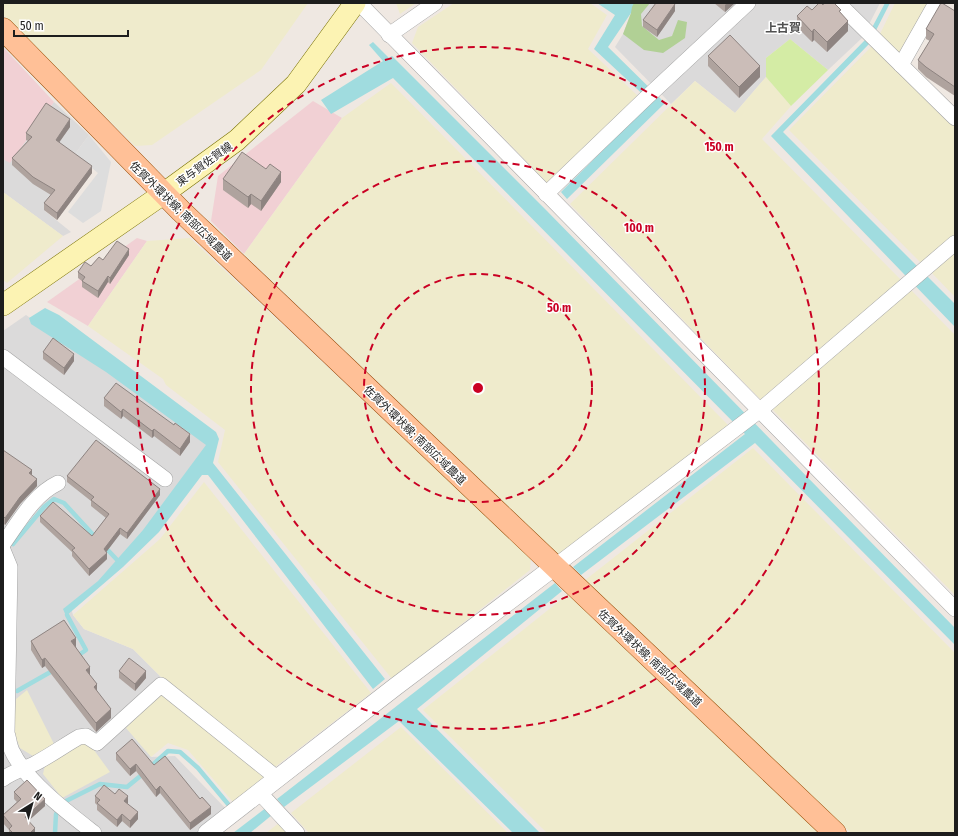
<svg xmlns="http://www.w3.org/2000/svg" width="958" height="836" font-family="'Fira Sans Condensed','Noto Sans JP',sans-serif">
<rect width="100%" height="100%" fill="#efe8e2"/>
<g fill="#dbdada">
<polygon points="631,3 880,3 862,38 828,70 790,39 766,58 766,77 735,113 695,81 671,104 615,47 623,34 631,13"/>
<polygon points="54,102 89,135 75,154 45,211 71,232 63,236 3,192 3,159 10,162"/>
<polygon points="26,315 211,444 149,532 71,608 73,615 84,629 133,649 161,677 163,691 151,757 175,756 226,809 197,833 3,833 3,331"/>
</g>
<g fill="#f1d0d4">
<polygon points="3,47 54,102 10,163 3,159"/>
<polygon points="313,101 342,118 244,254 211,221 218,176"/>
<polygon points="137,238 147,241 88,326 47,302"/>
</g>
<g fill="#efebcc">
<polygon points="3,3 308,3 261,70 152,145 135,146 3,15"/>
<polygon points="396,3 416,3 400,14"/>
<polygon points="454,3 590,3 607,15 588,49 638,96 549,185 412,43 418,27"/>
<polygon points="895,3 930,3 900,55 879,36"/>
<polygon points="873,45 946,120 955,125 955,236 922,264 789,130"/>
<polygon points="766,77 791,106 762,139 901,280 761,400 570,204 695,81 735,113"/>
<polygon points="391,83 729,426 559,555 244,254 342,118"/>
<polygon points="3,192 63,236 7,283 3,280"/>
<polygon points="190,238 531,558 530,570 392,679 218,462 225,430 166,385 163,379 88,326 147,241"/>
<polygon points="955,253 955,297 931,272"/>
<polygon points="911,290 955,335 955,595 771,408"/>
<polygon points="753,448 955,653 955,833 851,833 584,581"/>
<polygon points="204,482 371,693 275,767 161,677 133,649 84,629 73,615 160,539"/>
<polygon points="568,594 820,833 547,833 423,710"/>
<polygon points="27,690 54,744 33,756 20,748 14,732 16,699"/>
<polygon points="163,691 266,776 233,802 188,750 168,743 151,757 126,728"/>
<polygon points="401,727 508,833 309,833 291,813"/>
<polygon points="84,743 94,750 110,772 62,798 43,774 45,765"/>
<polygon points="279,823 288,833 266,833"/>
</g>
<polygon fill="#d4eca5" points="790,39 828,70 791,106 766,77 766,58"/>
<polygon fill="#b1d095" points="631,3 650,3 641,14 642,26 659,40 672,36 678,20 687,22 685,38 663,53 644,50 623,34 631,13"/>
<polygon fill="#ddd" points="89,135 111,162 101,211 83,223 68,212 98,173 75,154"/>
<g fill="#a0dcdf">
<polygon points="597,3 634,3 632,7 631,13 608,47 665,103 567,199 561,192 651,102 594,49 615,15"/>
<polygon points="885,3 890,3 869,44 783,132 955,304 955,327 771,136 866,39"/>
<polygon points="373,42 389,58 392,56 547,211 955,628 955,645 755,443 581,575 573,567 745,434 393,78 331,114 321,100 383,61 369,45"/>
<polygon points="45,308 59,315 216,432 219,439 213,463 385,679 373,689 208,475 202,475 159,532 123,567 66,616 63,609 98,581 143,530 206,445 106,372 31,324 29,318"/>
<polygon points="555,583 562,591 417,709 540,833 513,833 399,721 284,807 277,799"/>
<polygon points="267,807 272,815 250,833 233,833"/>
</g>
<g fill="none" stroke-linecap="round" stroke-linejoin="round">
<g stroke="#a0dcdf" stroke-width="4.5">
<polyline points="13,544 44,507 54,499 64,503 97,539"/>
<polyline points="104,546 120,563"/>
<polyline points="67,615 86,650 76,657"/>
<polyline points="17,691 54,670"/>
<polyline points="149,768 168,751 180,752 198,768 228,804"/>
<polyline points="64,802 100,784 127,787 144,773"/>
<polyline points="55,833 56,814"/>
</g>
<defs>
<g id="minor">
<polyline points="359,3 955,609"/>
<polyline points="838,3 955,118"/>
<polyline points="389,35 435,3"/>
<polyline points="901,65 936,3"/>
<polyline points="546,194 645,99 748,3"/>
<polyline points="3,357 165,479"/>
<path d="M3 544C19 522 33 495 58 483"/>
<path d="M3 550 10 567 7 733C9 738 9 745 12 751 26 781 67 812 94 833"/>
<polyline points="554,567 759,411 955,243"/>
<path d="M3 779C13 771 25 769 36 763 51 755 65 745 79 737L86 736 97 743 161 685 277 778"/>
<polyline points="259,792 297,833"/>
</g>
<polyline id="tertiary" points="207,833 395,687 554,567"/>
<polyline id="secondary" points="3,305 163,194 237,140 296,84 355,3"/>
<polyline id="primary" points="3,29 181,211 835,833"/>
</defs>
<use href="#minor" stroke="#a4a4a4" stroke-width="16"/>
<use href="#tertiary" stroke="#a4a4a4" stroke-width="19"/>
<use href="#secondary" stroke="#787000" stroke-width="22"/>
<use href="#primary" stroke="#964a00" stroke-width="23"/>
<use href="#minor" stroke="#fff" stroke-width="15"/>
<use href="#tertiary" stroke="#fff" stroke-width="18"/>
<use href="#secondary" stroke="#fcf3b3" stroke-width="21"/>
<use href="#primary" stroke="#ffc097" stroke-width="22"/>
</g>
<g fill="#afa39e">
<polygon points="714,3 735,3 725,12"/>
<polygon points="823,5 841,13 848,31 827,52 814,40 812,42 797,27 797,16"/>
<polygon points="675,11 657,37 643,27 643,20"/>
<polygon points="955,11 955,96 926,77 918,69 918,60 930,41 926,39 926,29"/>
<polygon points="708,56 760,77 739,98 708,66"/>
<polygon points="70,127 59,142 92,173 57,220 44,210 44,203 51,195 33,184 12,165 12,158 28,141 26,140 26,133"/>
<polygon points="223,179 281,182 261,211 251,204 248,208 223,190"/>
<polygon points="129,255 110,284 108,282 98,298 82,287 82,281 78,278 78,272 103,260"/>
<polygon points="43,352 74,361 64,375 43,359"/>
<polygon points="104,398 190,442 180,456 154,436 152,438 123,416 121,419 104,406"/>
<polygon points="3,450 32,475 37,486 20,504 5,525 3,523"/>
<polygon points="67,476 160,495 127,539 120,534 106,552 107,559 89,576 72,556 72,552 40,522 40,516 92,536 106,518 91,506 91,501 67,482"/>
<polygon points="31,641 76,647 90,675 97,692 111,718 96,732 45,666 42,668 31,650"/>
<polygon points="119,671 146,678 135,691 119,678"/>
<polygon points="116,753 154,765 211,814 190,830 160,793 156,797 136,771 130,776 116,760"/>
<polygon points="14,792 45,806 28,821 35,833 9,833 9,830 3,823 3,815 17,802 14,799"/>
<polygon points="115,794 128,803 128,804 138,819 130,828 122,821 117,827 97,810 97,805 95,803 95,796"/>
</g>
<g fill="#8e8481">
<polygon points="727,3 735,3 725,12 725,5"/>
<polygon points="675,4 675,11 657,37 657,30"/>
<polygon points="848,21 848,31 827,52 827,42"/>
<polygon points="814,29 814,40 812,42 812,32"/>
<polygon points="760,66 760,77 739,98 739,87"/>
<polygon points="70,119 70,127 56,147 56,140"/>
<polygon points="92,166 92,173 57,220 57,213"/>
<polygon points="281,172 281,182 261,211 261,201"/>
<polygon points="251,194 251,204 248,208 248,197"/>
<polygon points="129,249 129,255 110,284 110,278"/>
<polygon points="108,276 108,282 98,298 98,291"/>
<polygon points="74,354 74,361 64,375 64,368"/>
<polygon points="123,409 123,416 121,419 121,412"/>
<polygon points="154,429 154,436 152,438 152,431"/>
<polygon points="190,434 190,442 180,456 180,449"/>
<polygon points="32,470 32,476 29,473"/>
<polygon points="37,479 37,486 20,504 5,525 5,518 20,497"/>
<polygon points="160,489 160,495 127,539 127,533"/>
<polygon points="120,528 120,534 104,555 104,549"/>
<polygon points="107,553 107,559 89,576 89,569"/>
<polygon points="76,638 76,647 71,650 71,641"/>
<polygon points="45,658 45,666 42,668 42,660"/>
<polygon points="90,667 90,675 86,670"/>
<polygon points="146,671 146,678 135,691 135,684"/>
<polygon points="97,684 97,693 94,687"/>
<polygon points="111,709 111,718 96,732 96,723"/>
<polygon points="136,764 136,771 130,776 130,769"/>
<polygon points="160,786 160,793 156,797 156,790"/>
<polygon points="128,796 128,803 124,808 124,801"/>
<polygon points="45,799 45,806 25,824 25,817"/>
<polygon points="211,807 211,814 190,830 190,823"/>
<polygon points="138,812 138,819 130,828 130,821"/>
<polygon points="122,814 122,821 117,827 117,820"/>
<polygon points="35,828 35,833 30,833"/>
</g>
<g fill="#cbbdb8" stroke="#8e8481">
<polygon points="656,3 673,3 675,4 657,30 643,20"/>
<polygon points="819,3 821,3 823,5 824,3 834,3 841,10 839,11 848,21 827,42 814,29 812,32 797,16 807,6 812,10"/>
<polygon points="941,3 942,3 955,11 955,87 926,67 918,60 934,34 926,29"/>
<polygon points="730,35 760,66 739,87 708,56"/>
<polygon points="46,103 70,119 56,140 92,166 57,213 44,203 55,190 33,177 12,158 32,137 26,133"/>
<polygon points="242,152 266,169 270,164 281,172 261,201 251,194 248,197 223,179"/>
<polygon points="117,241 129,249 110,278 108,276 98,291 82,281 85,277 78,272 85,262 91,266 99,257 103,260"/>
<polygon points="53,338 74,354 64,368 43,352"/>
<polygon points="116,383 174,425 175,423 190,434 180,449 154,429 152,431 123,409 121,412 104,398"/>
<polygon points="96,440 160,489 127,533 120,528 104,549 107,553 89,569 72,550 75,548 40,516 53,502 92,536 109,514 91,500 94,497 67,476"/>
<polygon points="3,450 32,470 29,473 37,479 20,497 5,518 3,516"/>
<polygon points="64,620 76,638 71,641 90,667 86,670 97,684 94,687 111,709 96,723 45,658 42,660 31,641"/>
<polygon points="129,658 146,671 135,684 119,671"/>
<polygon points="132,739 154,765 165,756 200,799 202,797 211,807 190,823 160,786 156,790 136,764 130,769 116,753"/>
<polygon points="27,780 45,799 25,817 35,828 30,833 13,833 9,829 12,826 3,815 21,799 14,792"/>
<polygon points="104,785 115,794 119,789 128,796 124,801 138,812 130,821 122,814 117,820 97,803 100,800 95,796"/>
</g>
<g fill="none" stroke="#ca0023" stroke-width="2" stroke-dasharray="7 5">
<circle cx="478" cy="388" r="114"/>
<circle cx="478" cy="388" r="227"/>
<circle cx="478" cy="388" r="341"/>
</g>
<g text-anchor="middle" stroke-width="3" stroke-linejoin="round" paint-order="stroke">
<g font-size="11" fill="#1d1d1d" stroke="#fff">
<text transform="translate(204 164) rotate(-36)" y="4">東与賀佐賀線</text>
<text transform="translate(181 211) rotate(44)" y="4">佐賀外環状線; 南部広域農道</text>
<text transform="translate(415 435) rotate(44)" y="4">佐賀外環状線; 南部広域農道</text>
<text transform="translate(650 658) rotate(43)" y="4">佐賀外環状線; 南部広域農道</text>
</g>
<g font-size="12" font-weight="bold" fill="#505050" stroke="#fff">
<text x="783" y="32">上古賀</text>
</g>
</g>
<circle cx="478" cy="388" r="6" fill="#ca0023" stroke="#fff" stroke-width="2"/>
<g font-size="12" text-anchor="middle" font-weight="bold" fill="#ca0023" stroke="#fff" stroke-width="3" stroke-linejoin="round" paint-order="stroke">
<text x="719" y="151">150 m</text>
<text x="639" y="232">100 m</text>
<text x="559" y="312">50 m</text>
</g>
<rect width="958" height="836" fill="none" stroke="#1d1d1d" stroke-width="8"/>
<g transform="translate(32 804) rotate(37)" stroke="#ffffff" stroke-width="3" paint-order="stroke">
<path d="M0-3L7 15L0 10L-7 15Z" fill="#1d1d1d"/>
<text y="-6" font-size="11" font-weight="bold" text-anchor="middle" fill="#1d1d1d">N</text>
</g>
<path d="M14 30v6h114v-6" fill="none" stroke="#1d1d1d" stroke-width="2"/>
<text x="20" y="30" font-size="12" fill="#1d1d1d" stroke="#ffffff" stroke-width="3" paint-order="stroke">50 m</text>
</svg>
